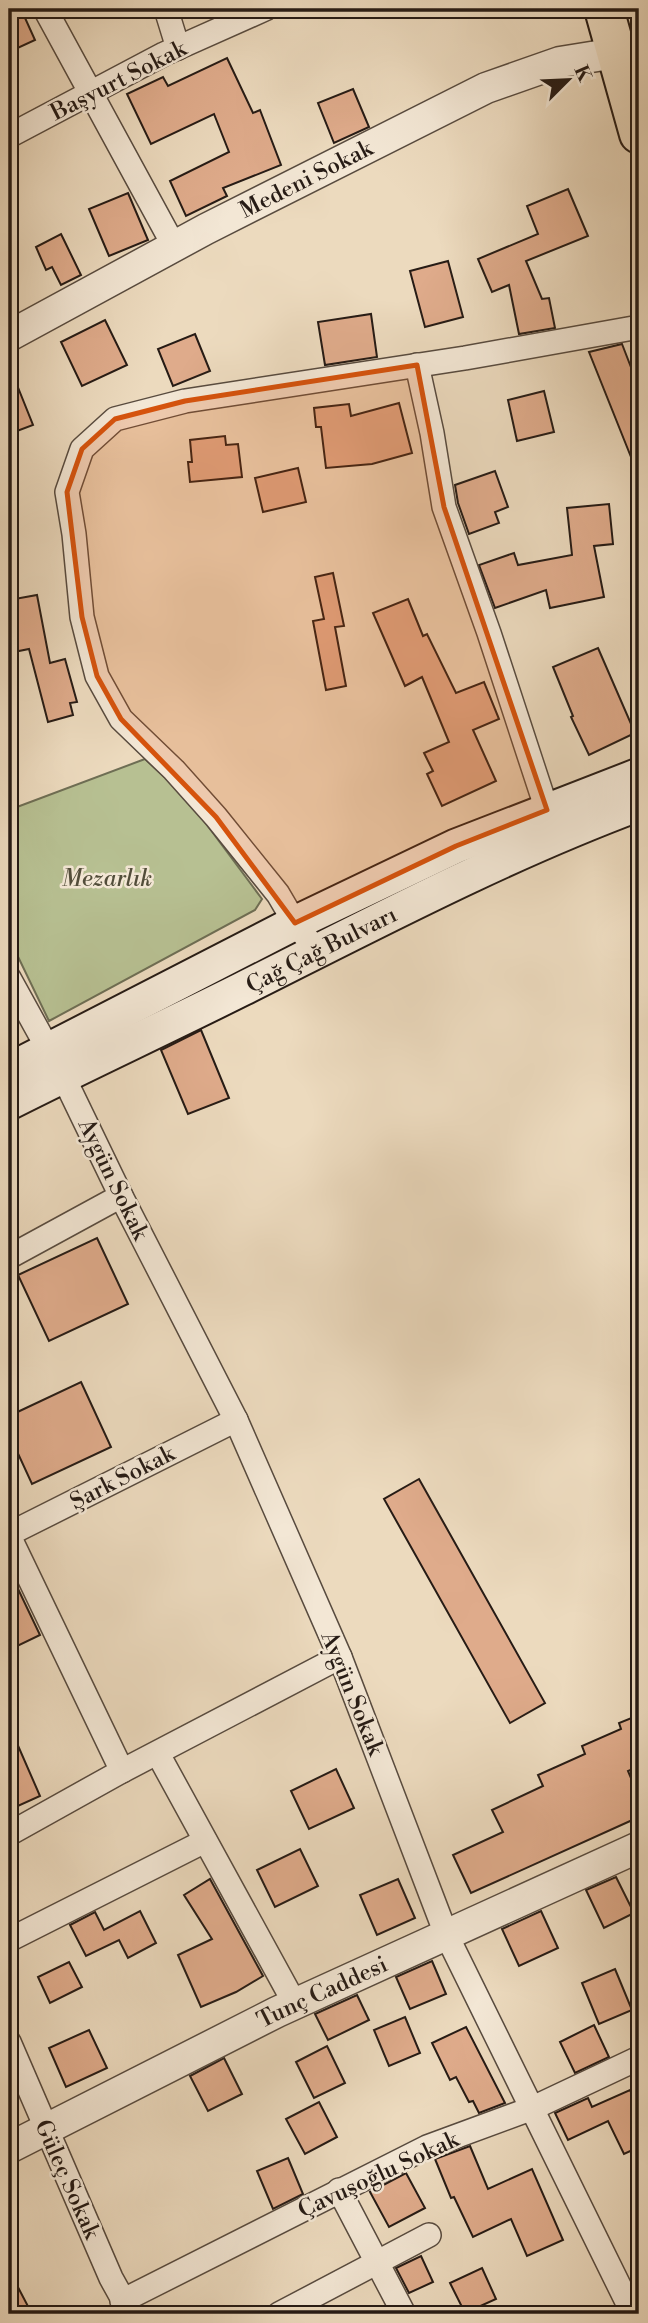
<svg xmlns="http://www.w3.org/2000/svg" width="648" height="2323" font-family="'Libre Bodoni',serif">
<rect width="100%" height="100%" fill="#ecdabe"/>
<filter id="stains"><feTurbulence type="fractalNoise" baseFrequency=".00286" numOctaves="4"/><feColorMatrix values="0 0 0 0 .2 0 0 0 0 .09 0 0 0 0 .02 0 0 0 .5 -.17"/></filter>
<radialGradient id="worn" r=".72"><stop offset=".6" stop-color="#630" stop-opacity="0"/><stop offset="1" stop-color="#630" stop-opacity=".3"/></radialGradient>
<polygon fill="#b7c092" stroke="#6e6e54" stroke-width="2" points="145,759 187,798 262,899 255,910 49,1021 9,938 9,810"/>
<g fill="#dfab8b" stroke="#261b15" stroke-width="2">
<polygon points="9,9 21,9 35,40 9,52"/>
<polygon points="227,58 253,113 260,110 281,165 223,188 227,196 186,216 170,181 229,152 214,114 151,144 127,94 163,77 168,86"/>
<polygon points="353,89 369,127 334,143 318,103"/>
<polygon points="568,189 588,236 526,261 542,299 549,298 555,328 519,334 509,285 492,292 478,259 538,234 527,206"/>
<polygon points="128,193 148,240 109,256 89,209"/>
<polygon points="61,234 81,275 61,285 52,267 46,270 36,247"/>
<polygon points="448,261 463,317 425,327 410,271"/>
<polygon points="371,314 377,357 325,365 318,322"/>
<polygon points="105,320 127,365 82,386 61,342"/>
<polygon points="195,334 210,371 173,386 158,349"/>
<polygon points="622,344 639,388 639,477 589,352"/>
<polygon points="9,365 33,425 9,434"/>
<polygon points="544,391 554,432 517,441 508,400"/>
<polygon points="399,403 412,453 372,464 326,468 321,427 316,427 314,408 349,404 351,416"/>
<polygon points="225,436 226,445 238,444 242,477 190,482 188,462 192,462 190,440"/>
<polygon points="298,468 306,502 263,512 255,478"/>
<polygon points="495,471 508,507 495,512 499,523 469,534 458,503 455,485"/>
<polygon points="609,504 613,544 594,546 604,597 550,608 546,590 495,608 479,565 514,553 518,565 572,555 567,508"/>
<polygon points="333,573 344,626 335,627 346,686 326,690 313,621 324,619 315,577"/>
<polygon points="37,595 50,663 65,659 77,702 70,703 73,715 48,722 29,649 9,653 9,600"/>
<polygon points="408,599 423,636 427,634 456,693 484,682 499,719 473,730 496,781 442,806 427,774 433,771 424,753 449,742 422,677 405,686 373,613"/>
<polygon points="598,648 635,733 589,755 571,717 573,716 553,667"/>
<polygon points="201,1030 229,1098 188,1114 161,1050"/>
<polygon points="97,1238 128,1304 49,1341 18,1275"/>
<polygon points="81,1382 111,1447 32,1484 9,1434 9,1416"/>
<polygon points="419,1479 545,1703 510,1723 384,1499"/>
<polygon points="9,1570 40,1635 9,1650"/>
<polygon points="639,1715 639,1772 637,1767 628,1771 639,1797 639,1817 471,1893 453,1855 503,1832 492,1810 543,1786 538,1775 585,1754 582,1746 621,1729 619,1723"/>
<polygon points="9,1725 40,1796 9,1810"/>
<polygon points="336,1769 354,1808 309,1829 291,1791"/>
<polygon points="300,1849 318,1886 275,1907 257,1870"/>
<polygon points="616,1877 634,1913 604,1928 586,1890"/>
<polygon points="210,1879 263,1976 236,1992 201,2007 178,1955 212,1939 184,1895"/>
<polygon points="398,1879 415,1918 377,1935 360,1895"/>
<polygon points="140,1911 156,1943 128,1958 119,1940 86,1956 70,1925 95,1912 104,1930"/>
<polygon points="541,1911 558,1948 519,1966 502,1929"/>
<polygon points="432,1961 446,1994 410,2009 396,1977"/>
<polygon points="69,1962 82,1987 50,2003 38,1977"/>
<polygon points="615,1969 632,2010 599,2024 582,1983"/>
<polygon points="357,1995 369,2020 328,2040 315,2014"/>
<polygon points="405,2017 420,2053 389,2066 374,2030"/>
<polygon points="594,2025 609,2057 575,2073 560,2042"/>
<polygon points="466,2027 505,2103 479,2113 473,2101 469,2102 456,2077 450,2080 432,2043"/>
<polygon points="89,2030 107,2068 66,2087 49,2048"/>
<polygon points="327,2046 345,2083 314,2098 296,2062"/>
<polygon points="224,2058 242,2094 208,2111 190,2076"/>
<polygon points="630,2090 639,2109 639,2147 624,2154 608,2121 568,2140 555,2113 588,2098 592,2107"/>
<polygon points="319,2102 337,2137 305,2154 286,2119"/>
<polygon points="470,2146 488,2189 532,2169 563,2240 527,2256 511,2219 473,2237 454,2197 451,2198 435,2159"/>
<polygon points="288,2158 303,2194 273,2209 257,2171"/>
<polygon points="406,2173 425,2208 389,2227 370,2192"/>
<polygon points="421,2256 433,2282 409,2293 396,2268"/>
<polygon points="482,2268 496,2299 465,2313 450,2283"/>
<polygon points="9,2270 32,2314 9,2314"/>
</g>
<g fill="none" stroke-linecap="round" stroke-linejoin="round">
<defs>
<g id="minor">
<polyline points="45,9 174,246"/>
<polyline points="166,9 178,48"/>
<polyline points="9,136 164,54 265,9"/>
<polyline points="417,365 432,433 444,507 489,633 547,810"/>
<polyline points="317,951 295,923 278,894 216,817 174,770 121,719 97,676 82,617 74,534 67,492 82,449 115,419 185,401 465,358 639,327"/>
<polyline points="9,978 63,1076 121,1196 236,1420 340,1657 446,1934 633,2314"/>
<polyline points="9,1257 121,1196"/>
<polyline points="9,1534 236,1420"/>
<polyline points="9,1536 122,1771"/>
<polyline points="158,1754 295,2004"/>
<polyline points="9,1834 122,1771 340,1657"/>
<polyline points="9,1940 205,1841"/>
<polyline points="9,2042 111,2278 131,2314"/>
<polyline points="339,2190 404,2314"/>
<polyline points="122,2301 427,2147 533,2108 639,2058"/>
<polyline points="279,2314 429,2235"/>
</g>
<g id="tertiary">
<path id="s1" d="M9 336 206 229 486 88 560 62 616 53"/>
<path id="s2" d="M9 2148 277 2012 639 1847"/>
</g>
<g id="secondary">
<polyline points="9,1070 295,923 456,846 639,775"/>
<path id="s3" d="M9 1103C86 1064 164 1028 242 989 372 924 502 855 639 804"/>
</g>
<polyline id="trunk" points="604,9 639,134"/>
</defs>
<use href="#minor" stroke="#584b3f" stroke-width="26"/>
<use href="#tertiary" stroke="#584b3f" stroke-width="33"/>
<use href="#secondary" stroke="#261b15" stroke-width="37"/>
<use href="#trunk" stroke="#261b15" stroke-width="42"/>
<use href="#minor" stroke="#f3e7d5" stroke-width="23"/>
<use href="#tertiary" stroke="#f3e7d5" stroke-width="30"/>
<use href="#secondary" stroke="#f3e7d5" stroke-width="33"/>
<use href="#trunk" stroke="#ecdabe" stroke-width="38"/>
</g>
<path fill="#d5530d" fill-opacity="0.2" stroke="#d5530d" stroke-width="5" stroke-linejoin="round" d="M417 365 444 507 547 810 456 846 295 923 216 817 121 719 97 676 82 617 67 492 82 449 115 419 185 401Z"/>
<g text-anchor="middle" stroke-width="5" stroke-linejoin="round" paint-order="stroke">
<g font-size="23" fill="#261b15" stroke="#f3e7d5">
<text transform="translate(118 80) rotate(-27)" y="8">Başyurt Sokak</text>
<text dy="8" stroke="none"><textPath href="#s1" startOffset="336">Medeni Sokak</textPath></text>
<text dy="8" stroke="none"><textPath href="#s3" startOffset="348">Çağ Çağ Bulvarı</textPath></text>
<text transform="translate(114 1179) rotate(64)" y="8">Aygün Sokak</text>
<text transform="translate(122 1477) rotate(-27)" y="8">Şark Sokak</text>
<text transform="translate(353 1693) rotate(68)" y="8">Aygün Sokak</text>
<text dy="8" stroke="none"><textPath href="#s2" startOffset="350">Tunç Caddesi</textPath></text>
<text transform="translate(378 2174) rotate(-25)" y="8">Çavuşoğlu Sokak</text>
<text transform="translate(68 2179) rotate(66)" y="8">Güleç Sokak</text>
</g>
<g font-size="23" font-style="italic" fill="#524d3a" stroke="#f3e7d5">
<text x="107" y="886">Mezarlık</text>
</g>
</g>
<rect width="648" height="2323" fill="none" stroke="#ecdabe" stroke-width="35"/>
<rect x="10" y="10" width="627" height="2302" fill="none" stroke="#261b15" stroke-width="3.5"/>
<rect x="18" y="18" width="613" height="2288" fill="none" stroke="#261b15" stroke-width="2"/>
<g transform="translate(568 80) rotate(66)" stroke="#f3e7d5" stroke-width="5" paint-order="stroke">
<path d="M0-5L12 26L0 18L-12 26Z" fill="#261b15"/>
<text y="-10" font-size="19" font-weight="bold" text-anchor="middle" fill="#261b15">K</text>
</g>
<rect width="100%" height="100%" filter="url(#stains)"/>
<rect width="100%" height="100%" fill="url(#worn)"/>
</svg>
